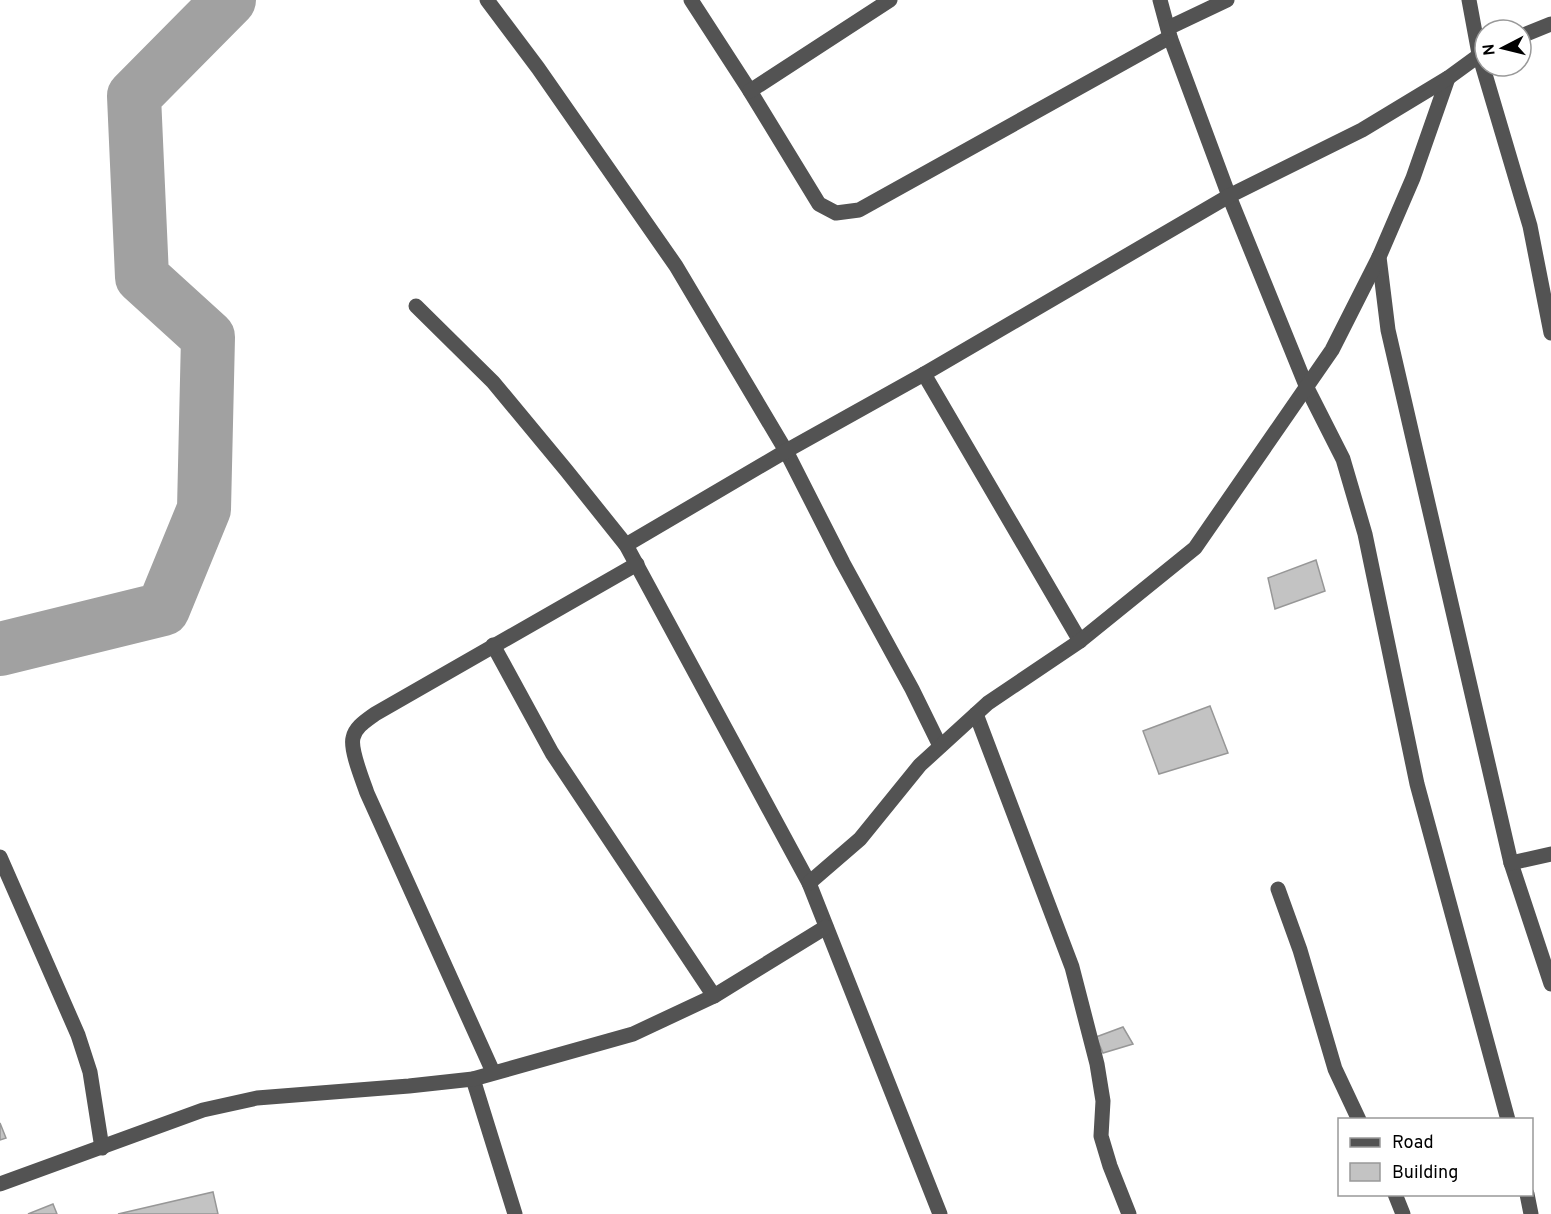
<svg xmlns="http://www.w3.org/2000/svg" width="1551" height="1214" font-family="Overpass,sans-serif">
<rect width="100%" height="100%" fill="#fff"/>
<g fill="none" stroke-linecap="round" stroke-linejoin="round">
<polyline stroke="#a1a1a1" stroke-width="54" points="0,649 163,609 204,509 208,337 142,277 134,96 229,0"/>
</g>
<g fill="#c3c3c3" stroke="#979797" stroke-width="1.5">
<polygon points="1316,560 1325,591 1275,609 1268,578"/>
<polygon points="1210,706 1228,753 1159,774 1143,731"/>
<polygon points="1123,1027 1133,1044 1103,1053 1096,1037"/>
<polygon points="0,1123 6,1138 0,1140"/>
<polygon points="213,1192 218,1214 118,1214"/>
<polygon points="53,1204 57,1214 28,1214"/>
</g>
<g fill="none" stroke-linecap="round" stroke-linejoin="round">
<g stroke="#535353" stroke-width="15">
<polyline points="487,0 538,68 676,266 786,451 843,563 912,689 940,746"/>
<polyline points="691,0 750,91 819,204 836,213 859,210 1170,37"/>
<polyline points="1160,0 1170,37 1229,196 1307,388 1343,459 1365,534 1417,784 1508,1120"/>
<polyline points="1469,0 1479,54 1530,226 1551,333"/>
<polyline points="1168,28 1227,0"/>
<polyline points="1521,36 1551,24"/>
<polyline points="1448,78 1413,178 1379,257 1388,330 1511,863 1551,984"/>
<polyline points="750,91 890,0"/>
<polyline points="416,306 493,382 566,470 626,545 809,883 940,1214"/>
<polyline points="924,374 1080,641"/>
<polyline points="626,545 786,451 924,374 1229,196 1362,130 1448,78 1485,51"/>
<polyline points="493,645 552,753 714,996"/>
<polyline points="976,714 1072,967 1097,1064 1103,1101 1101,1136 1110,1166 1129,1214"/>
<polyline points="0,857 78,1035 90,1072 102,1148"/>
<polyline points="1511,863 1551,854"/>
<polyline points="809,883 860,839 920,765 988,703 1080,641 1195,548 1332,350 1379,257"/>
<polyline points="1278,889 1300,950 1335,1069 1359,1120"/>
<path d="M493 1072 367 793C363 781 350 750 353 738 355 727 367 720 375 714L637 564"/>
<polyline points="473,1079 515,1214"/>
<polyline points="0,1184 203,1110 257,1098 409,1086 473,1079 633,1034 714,996 826,927"/>
<polyline points="1395,1194 1403,1214"/>
<polyline points="1527,1194 1531,1214"/>
</g>
</g>
<rect x="1338" y="1118" width="195" height="78" fill="#ffffff" stroke="#999999" stroke-width="1.5"/>
<rect x="1350" y="1138" width="30" height="9" fill="#535353" stroke="#999999" stroke-width="1.5"/>
<text x="1392" y="1148" font-size="18" fill="#000000">Road</text>
<rect x="1350" y="1163" width="30" height="18" fill="#c3c3c3" stroke="#999999" stroke-width="1.5"/>
<text x="1392" y="1178" font-size="18" fill="#000000">Building</text>
<g transform="translate(1503 48) rotate(263)"><circle r="28" fill="#ffffff" stroke="#999999" stroke-width="1.5"/>
<path d="M0-4.5L10 22L0 15L-10 22Z" fill="#000000"/>
<text y="-9" font-size="16" font-weight="bold" text-anchor="middle" fill="#000000">N</text>
</g>
</svg>
